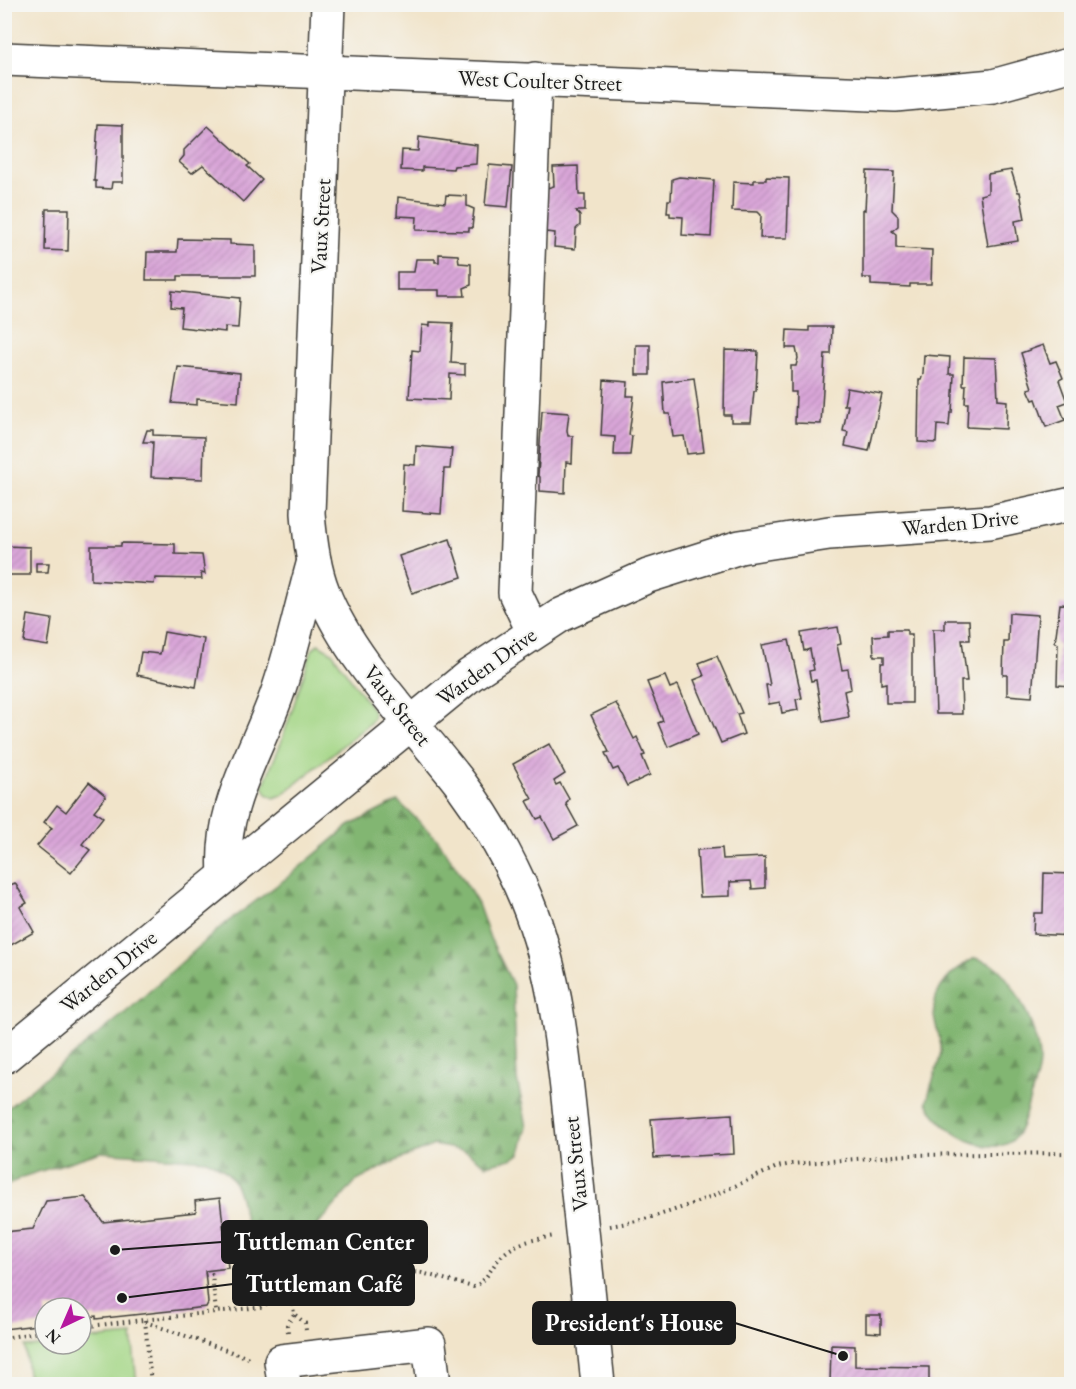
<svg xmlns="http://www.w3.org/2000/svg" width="1076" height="1389" font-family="'EB Garamond',serif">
<defs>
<pattern id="forest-firs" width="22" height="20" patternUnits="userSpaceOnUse" patternTransform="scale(1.5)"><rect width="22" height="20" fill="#82b672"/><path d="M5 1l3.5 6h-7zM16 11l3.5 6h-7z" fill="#6a935d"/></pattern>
<pattern id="building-hatch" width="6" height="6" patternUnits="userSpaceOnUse" patternTransform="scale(1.5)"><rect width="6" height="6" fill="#d9a6d8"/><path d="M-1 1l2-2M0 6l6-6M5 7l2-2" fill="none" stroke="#ba8eb9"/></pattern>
</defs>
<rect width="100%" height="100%" fill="#f6f6f2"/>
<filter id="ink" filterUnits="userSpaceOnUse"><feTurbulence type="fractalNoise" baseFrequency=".0167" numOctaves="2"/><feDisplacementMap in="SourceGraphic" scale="12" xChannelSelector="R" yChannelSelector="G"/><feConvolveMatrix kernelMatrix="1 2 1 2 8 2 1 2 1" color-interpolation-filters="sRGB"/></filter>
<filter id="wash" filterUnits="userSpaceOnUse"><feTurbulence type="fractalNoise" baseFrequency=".008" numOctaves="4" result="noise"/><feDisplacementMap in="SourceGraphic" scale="24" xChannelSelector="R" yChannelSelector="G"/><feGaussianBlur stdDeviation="1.35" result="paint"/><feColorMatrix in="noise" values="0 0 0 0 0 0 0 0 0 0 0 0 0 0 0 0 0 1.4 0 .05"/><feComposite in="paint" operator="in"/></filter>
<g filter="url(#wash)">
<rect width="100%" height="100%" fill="#f1e4ca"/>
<g fill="url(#forest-firs)" stroke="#4f6947" stroke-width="1.5">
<path d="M398 801 437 839 456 867 478 904 490 938 513 985 517 1080 527 1126 520 1154 511 1159 486 1165 465 1151 434 1145 391 1163 355 1182 289 1259C283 1265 274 1268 266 1265 260 1254 253 1243 249 1232 238 1201 243 1173 206 1160L101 1152 22 1177 5 1187V1110L132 1007 222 926 288 877 349 826Z"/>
<path d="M975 958C982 960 991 963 996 967 1017 985 1039 1034 1039 1061 1039 1077 1032 1091 1028 1105 1025 1116 1020 1136 1010 1142 997 1151 974 1144 962 1137 949 1130 932 1116 927 1102 930 1085 938 1069 941 1052 942 1038 935 1028 934 1015 931 989 955 968 975 958Z"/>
</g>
<g fill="#a3d584" stroke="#607850" stroke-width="1.5">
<polygon points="318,644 332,652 372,709 374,716 370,723 282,795 274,798 267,794 263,786 281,743 312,650"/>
<polygon points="132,1335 137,1384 29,1384 25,1347 81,1344 81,1340"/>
</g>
<g id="blocks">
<g fill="url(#building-hatch)">
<polygon points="98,124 123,125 123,182 112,182 111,189 96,188 96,181 94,181"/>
<polygon points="208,126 250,164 247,166 262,180 243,202 203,165 192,173 179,162 184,156 184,150"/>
<polygon points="419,137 477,145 476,164 454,166 453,169 422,167 422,171 401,170 402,150 418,151"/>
<polygon points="489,165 512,167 508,207 485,205"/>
<polygon points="578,166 579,195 585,195 585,211 576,211 580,216 580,225 576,229 575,249 554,247 555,233 546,232 545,208 547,209 547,188 554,186 553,167"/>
<polygon points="1011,170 1018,192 1020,192 1025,219 1015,221 1018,241 988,246 980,195 988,193 988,174"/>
<polygon points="867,171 894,172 892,210 898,216 898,226 892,231 896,234 896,248 932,250 931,284 910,284 910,287 871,285 871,278 863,278 863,209 865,210"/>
<polygon points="679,177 714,180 711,237 682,235 683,217 670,216 670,213 667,213 668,200 671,200 672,179"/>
<polygon points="766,177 789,178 787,238 760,238 761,215 758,212 732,211 733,182 754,183 754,180 766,180"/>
<polygon points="446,195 467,196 467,206 474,209 472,228 469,228 469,231 416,230 417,217 397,216 398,197 445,203"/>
<polygon points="46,209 69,209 68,251 45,250"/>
<polygon points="178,239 230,240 230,244 255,245 255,276 178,276 178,280 146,280 147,252 177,252"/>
<polygon points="439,254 458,255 459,263 471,264 471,285 464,288 465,296 439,296 439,290 397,290 397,272 414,272 416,259 435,259 435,262 439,262"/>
<polygon points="172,291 240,298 238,328 225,327 225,332 180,327 182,308 171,307"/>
<polygon points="430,322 453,323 451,363 465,364 465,375 450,374 449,400 409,398 412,350 420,351 422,325 430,326"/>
<polygon points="809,327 832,327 831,354 825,354 821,424 795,423 796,392 791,392 791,366 796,366 798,358 796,348 786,348 787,330 809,331"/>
<rect x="636" y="345" width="14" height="30"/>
<polygon points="1043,345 1050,363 1056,361 1063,378 1059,380 1067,402 1059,405 1065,420 1046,427 1036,399 1033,400 1028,389 1032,388 1021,353"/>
<polygon points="725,350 758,351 756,391 754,391 751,422 731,422 731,415 724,415"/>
<polygon points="924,355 950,357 949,374 954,374 952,413 950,413 949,426 937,425 936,443 918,442 919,380 921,380 923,374"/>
<polygon points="964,357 996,358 998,400 1007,401 1006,429 967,427 968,403 965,403 966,385 963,385"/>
<polygon points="178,367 240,373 238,402 197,399 197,405 172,403"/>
<polygon points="694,378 704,452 687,454 684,436 673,437 670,414 665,414 663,382"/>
<polygon points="604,380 628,382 627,396 634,396 629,435 632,436 630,455 614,455 615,437 601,436"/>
<polygon points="847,388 882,394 869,451 845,446 848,432 843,431 848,405 844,405"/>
<polygon points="542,411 569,413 567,430 568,436 573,436 572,463 566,462 565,493 540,491 540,477 538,476"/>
<polygon points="147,430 153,430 153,435 204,437 203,479 151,477 153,442 143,442"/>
<polygon points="416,446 452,449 450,469 444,469 441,514 402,511 404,464 415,465"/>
<polygon points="450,539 462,577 412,593 399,556"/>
<polygon points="121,543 175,544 175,554 202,555 205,574 201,573 202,579 155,578 154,584 91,580 91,546 121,546"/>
<polygon points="5,546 30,547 30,575 4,575"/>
<polygon points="36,563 49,563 48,572 36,572"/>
<polygon points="1060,604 1072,605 1072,686 1057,685 1058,644 1055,643"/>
<polygon points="1009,613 1038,615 1032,697 1007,695 1007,675 1003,675 1004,642 1008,642"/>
<polygon points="28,615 52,619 48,646 24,642"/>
<polygon points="945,620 969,620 970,640 962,640 967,681 961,681 962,714 936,714 933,629 945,629"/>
<polygon points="838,627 841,644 837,645 842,670 848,669 851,689 844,691 849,717 823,722 816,680 811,681 809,671 814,670 810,649 804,651 801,633"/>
<polygon points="888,630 907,630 907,635 912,635 912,703 886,703 886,683 881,684 881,663 884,663 884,656 874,656 873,636 888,635"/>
<polygon points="164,632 204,639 196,687 137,675 141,652 160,654"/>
<polygon points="789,640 802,698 796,699 798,710 782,713 780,702 769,704 766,685 770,685 762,645"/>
<polygon points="717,656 742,713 737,714 744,734 721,743 694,680 704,676 699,663"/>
<polygon points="665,676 670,688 678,685 698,734 668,747 658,723 663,721 647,682"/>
<polygon points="616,703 634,739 637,737 645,755 642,756 650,775 627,786 618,768 613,770 605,753 609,752 591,715"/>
<polygon points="549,744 565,774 554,781 556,785 560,783 569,799 566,804 578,826 554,839 542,817 537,819 527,801 532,799 513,764"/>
<polygon points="89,782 106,796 94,811 103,817 82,844 90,850 71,873 37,846 52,828 44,822 57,805 66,812"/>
<polygon points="722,848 723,859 765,857 765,888 752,889 751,881 730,882 730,896 700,897 697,850"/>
<polygon points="1044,873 1072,874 1072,936 1033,934 1034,913 1043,913"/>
<polygon points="4,880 8,886 15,883 27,903 20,907 34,932 4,949"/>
<polygon points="732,1114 734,1154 654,1158 651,1119"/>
<polygon points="85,1197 103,1222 196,1212 195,1201 220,1198 228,1268 205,1271 208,1303 206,1307 96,1319 96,1316 81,1318 81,1308 45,1308 45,1324 4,1329 4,1232 33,1229 46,1201"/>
<polygon points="866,1315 881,1315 881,1333 866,1332"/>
<polygon points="831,1345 855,1346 855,1366 929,1367 929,1384 830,1384"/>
</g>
</g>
</g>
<g filter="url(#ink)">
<use href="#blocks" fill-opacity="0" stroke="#3c3a36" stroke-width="1.5"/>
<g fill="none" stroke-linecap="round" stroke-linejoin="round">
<defs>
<g id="minor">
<path d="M328 4 308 513C310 539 313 567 323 592 348 658 417 727 460 783 484 815 504 850 520 885 556 964 563 1050 572 1135 581 1218 589 1301 598 1384"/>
<polyline points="4,59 895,95 993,86 1072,64"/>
<polyline points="533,631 515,593 535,79"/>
<path d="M225 875C220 806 253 760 276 697 292 653 301 606 314 561"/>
<polyline points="4,1057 470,675 561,615 648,576 740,547 829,533 990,522 1072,504"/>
<polyline points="284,1384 281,1361 429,1344 434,1384"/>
</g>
</defs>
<use href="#minor" stroke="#3c3a36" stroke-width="36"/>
<g stroke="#3c3a36" stroke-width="4" stroke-dasharray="1.5 4.5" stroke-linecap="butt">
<path d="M610 1226C670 1217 722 1192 777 1167L792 1164 908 1155 1072 1153"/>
<polyline points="205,1275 212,1274 216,1312"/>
<polyline points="291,1292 294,1314 305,1323 306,1330"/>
<polyline points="145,1320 151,1384"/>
<polyline points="145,1322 252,1359"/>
<path d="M81 1327 260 1307 308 1284 357 1271 382 1269 422 1273 473 1287C486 1282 490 1269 499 1259 513 1242 533 1240 554 1236"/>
<polyline points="288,1332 287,1325 294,1314"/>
<polyline points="4,1338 45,1331"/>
</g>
<use href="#minor" stroke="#fff" stroke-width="33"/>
</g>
</g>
<g text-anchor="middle" stroke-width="4.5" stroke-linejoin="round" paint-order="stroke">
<g font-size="22" fill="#1c1c1c" stroke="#f6f6f2">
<text transform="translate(540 80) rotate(2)" y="8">West Coulter Street</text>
<text transform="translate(320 226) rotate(-87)" y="8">Vaux Street</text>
<text transform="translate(960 522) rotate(-6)" y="8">Warden Drive</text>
<text transform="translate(486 666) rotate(-36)" y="8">Warden Drive</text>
<text transform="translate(398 705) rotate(52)" y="8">Vaux Street</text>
<text transform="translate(108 971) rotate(-39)" y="8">Warden Drive</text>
<text transform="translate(575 1164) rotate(-96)" y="8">Vaux Street</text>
</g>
</g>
<path fill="none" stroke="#1c1c1c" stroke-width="2" d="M115 1250L222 1242M122 1298L233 1284M843 1356L735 1323"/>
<g fill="#1c1c1c" stroke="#f6f6f2" stroke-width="2">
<circle cx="115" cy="1250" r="6"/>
<circle cx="122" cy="1298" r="6"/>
<circle cx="843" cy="1356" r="6"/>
</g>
<g fill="#1c1c1c" stroke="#1c1c1c" stroke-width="2">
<rect x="222" y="1221" width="205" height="42" rx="6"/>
<rect x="233" y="1263" width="181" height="42" rx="6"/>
<rect x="533" y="1302" width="202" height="42" rx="6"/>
</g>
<g font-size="24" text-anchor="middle" font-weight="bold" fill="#fff">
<text x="324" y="1250">Tuttleman Center</text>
<text x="324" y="1292">Tuttleman Café</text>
<text x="634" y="1331">President's House</text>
</g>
<rect width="1076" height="1389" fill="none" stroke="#f6f6f2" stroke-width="24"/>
<g transform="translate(63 1326) rotate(224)"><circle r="28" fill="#f6f6f2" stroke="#9f9f9c" stroke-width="1.5"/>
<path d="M0-4.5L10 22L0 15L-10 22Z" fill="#b5179e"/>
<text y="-9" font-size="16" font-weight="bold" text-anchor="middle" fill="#1c1c1c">N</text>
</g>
</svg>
